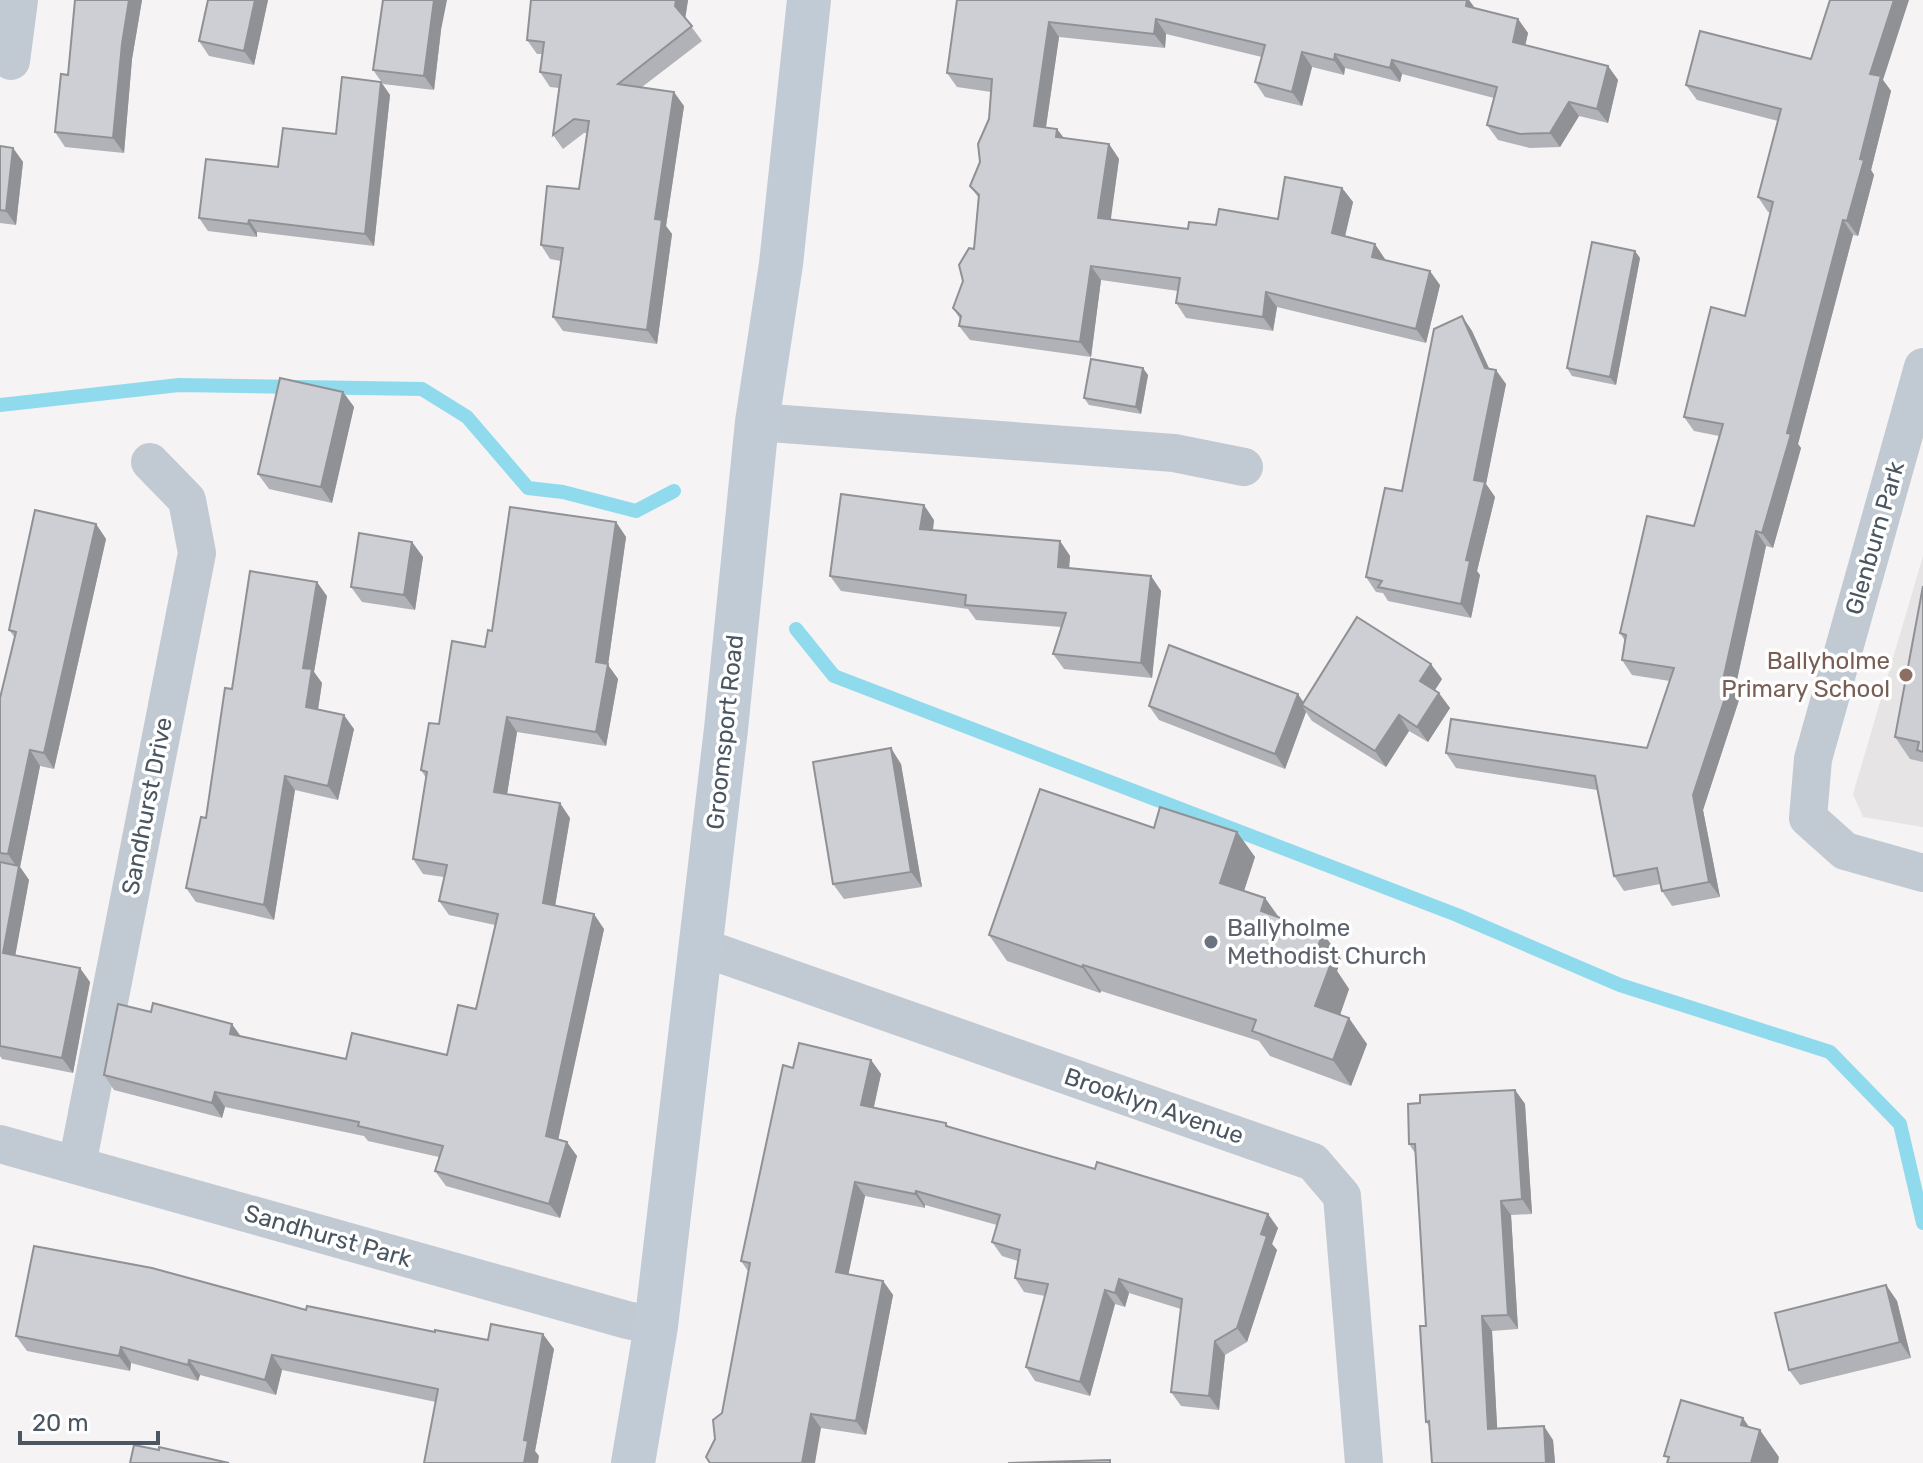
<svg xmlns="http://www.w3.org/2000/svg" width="1923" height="1463" font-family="Rubik,sans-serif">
<rect width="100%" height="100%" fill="#f5f3f3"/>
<polygon fill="#e6e4e5" points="1923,556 1923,827 1863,817 1853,794"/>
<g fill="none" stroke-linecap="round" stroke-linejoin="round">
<g stroke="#90daee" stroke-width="14">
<polyline points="0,405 179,385 422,389 467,417 528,488 563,492 636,511 674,491"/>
<polyline points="796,629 834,676 1457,915 1620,985 1830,1052 1900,1124 1923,1223"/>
</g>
<g stroke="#c1cad2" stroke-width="38">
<polyline points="11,61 19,0"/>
<polyline points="1923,367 1813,759 1808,818 1845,851 1923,873"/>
<polyline points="757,422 1174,453 1244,467"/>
<polyline points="701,947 1313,1162 1342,1196 1364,1463"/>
<polyline points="0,1144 627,1320 656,1326"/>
<polyline points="77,1165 197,553 187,500 150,462"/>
</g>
<polyline stroke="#c1cbd6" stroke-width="44" points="633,1463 656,1326 726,729 757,422 781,264 809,0"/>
</g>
<g fill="#b0b2b7">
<polygon points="75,0 142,0 132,59 124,153 65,147 55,132 68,75"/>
<polygon points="208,0 268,0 254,65 209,56 199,41"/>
<polygon points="531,0 688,0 685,18 702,41 642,87 684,106 666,226 672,234 657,344 563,331 553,317 561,261 550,259 541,245 579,189 587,133 584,133 563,149 553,135 559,88 550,87 540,72 542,54 537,54 527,40"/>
<polygon points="957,0 1469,0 1475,8 1518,19 1528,33 1525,45 1608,66 1618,80 1608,123 1579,116 1560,147 1530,148 1498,140 1487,125 1494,98 1402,74 1400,82 1345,68 1344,75 1312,67 1302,106 1265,97 1255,82 1262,57 1166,34 1165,48 1059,37 1046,127 1064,138 1109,144 1119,159 1110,220 1188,229 1278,219 1342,188 1353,202 1345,237 1385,259 1385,260 1440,285 1426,343 1277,307 1273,331 1186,318 1176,303 1178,291 1101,280 1091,357 970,340 959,326 960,319 953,308 974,249 978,197 970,186 980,162 989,119 991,92 957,87 947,73"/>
<polygon points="441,30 434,90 383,84 373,70"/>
<polygon points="1883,80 1891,91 1871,170 1874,175 1858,236 1853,235 1798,444 1801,448 1773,548 1766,546 1735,689 1740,697 1703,810 1720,897 1672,906 1662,891 1660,884 1624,891 1614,876 1597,790 1456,768 1446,753 1647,748 1670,681 1632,675 1622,660 1625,641 1620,633 1694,526 1719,436 1694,431 1684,417 1745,316 1771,213 1768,212 1758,197 1778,121 1697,100 1686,85"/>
<polygon points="381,82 390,95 374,246 257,232 257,237 208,231 199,218 278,167 336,134"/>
<polygon points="0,146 13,148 23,162 16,225 0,223"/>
<polygon points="1640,258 1616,385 1572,376 1567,368"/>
<polygon points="1462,316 1472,331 1489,369 1506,384 1486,484 1495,497 1477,571 1480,575 1471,618 1388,601 1383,593 1376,592 1366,577 1402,491"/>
<polygon points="1148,375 1141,414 1089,405 1084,398"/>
<polygon points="343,392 354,407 332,503 269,489 258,474"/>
<polygon points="934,520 933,530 1060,541 1070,556 1069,568 1151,576 1161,591 1152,678 1064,669 1053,654 1061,627 976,620 968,609 841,591 830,576"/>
<polygon points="616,522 626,537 608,665 618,679 606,746 517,732 507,794 570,818 555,906 604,929 558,1139 577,1156 560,1218 446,1186 435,1171 439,1157 368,1141 364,1136 225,1107 222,1118 114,1090 104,1075 241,1036 346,1059 447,1055 476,1009 495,925 449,915 439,901 444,877 423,874 413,859 426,778 421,770 439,724 485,647 492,631"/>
<polygon points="96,524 106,539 54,769 40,766 20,867 29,880 15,955 90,982 73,1073 2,1059 0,1056 0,698 15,638 9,630"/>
<polygon points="412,542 423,557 415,610 362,602 351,587"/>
<polygon points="1923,586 1923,762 1910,759 1895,737"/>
<polygon points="327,596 314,672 322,683 318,710 354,729 338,800 295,790 274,920 196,902 186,888 206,818 232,689"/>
<polygon points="1442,679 1435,690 1450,708 1428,742 1409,731 1386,767 1312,721 1306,712 1285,769 1159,720 1149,706 1303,703"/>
<polygon points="901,764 922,887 844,899 833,884"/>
<polygon points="1154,828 1237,832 1255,857 1244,891 1265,898 1279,917 1323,933 1341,959 1337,971 1349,989 1340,1015 1367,1044 1351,1086 1270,1056 1259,1041 1101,991 1100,993 1007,961 989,935"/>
<polygon points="871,1060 881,1074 874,1107 946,1123 949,1127 1278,1228 1272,1244 1277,1250 1247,1342 1225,1355 1219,1410 1181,1406 1171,1392 1181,1309 1129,1293 1125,1307 1115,1304 1090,1396 1035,1381 1026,1367 1045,1296 1024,1292 1015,1278 1018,1261 1002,1256 992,1242 997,1225 925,1205 925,1208 865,1196 848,1274 883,1281 893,1295 866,1435 821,1428 715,1439 722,1413 748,1271 741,1261 793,1068"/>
<polygon points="1515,1090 1525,1104 1532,1214 1511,1215 1518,1329 1492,1331 1497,1428 1553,1440 1555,1463 1432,1463 1430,1427 1426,1422 1426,1326 1415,1153 1409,1144 1420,1103"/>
<polygon points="1886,1285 1897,1301 1911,1358 1800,1385 1789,1370"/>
<polygon points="306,1310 435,1332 554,1349 535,1451 539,1456 436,1402 282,1370 276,1395 200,1375 198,1381 131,1363 130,1371 27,1351 16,1336"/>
</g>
<g fill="#909195">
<polygon points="129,0 142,0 132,59 124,153 113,138 122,44"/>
<polygon points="255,0 268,0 254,65 244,51"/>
<polygon points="434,0 447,0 441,30 434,90 424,76"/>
<polygon points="676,0 688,0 685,20 675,6"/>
<polygon points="1467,0 1469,0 1478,13 1466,6"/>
<polygon points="1894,0 1909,0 1883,80 1891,91 1871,170 1874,175 1858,236 1847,221 1870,74"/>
<polygon points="1156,19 1166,34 1165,48 1154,34"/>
<polygon points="1518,19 1528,33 1523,56 1513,42"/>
<polygon points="1049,22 1059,37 1044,140 1034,126"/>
<polygon points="1302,52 1312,67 1302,106 1292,92"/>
<polygon points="1335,54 1345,68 1344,75 1334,60"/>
<polygon points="1392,60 1402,74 1400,82 1390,68"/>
<polygon points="1608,66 1618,80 1608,123 1597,109"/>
<polygon points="381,82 390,95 374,246 365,234"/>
<polygon points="674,92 684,106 666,226 672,234 657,344 647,330 655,219"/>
<polygon points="1569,102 1579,116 1560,147 1550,133"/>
<polygon points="1057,129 1068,143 1056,137"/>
<polygon points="1109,144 1119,159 1109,233 1098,218"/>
<polygon points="13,148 23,162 16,225 6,211"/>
<polygon points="1342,188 1353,202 1342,248 1332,233"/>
<polygon points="249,220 257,232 257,237 248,224"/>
<polygon points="1843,220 1853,235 1798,444 1801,448 1773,548 1762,533 1787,433"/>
<polygon points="1375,244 1385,259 1382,271 1372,257"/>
<polygon points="1635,251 1640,258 1616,385 1610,377"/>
<polygon points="1091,266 1101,280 1091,357 1080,342"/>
<polygon points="1430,271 1440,285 1426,343 1416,329"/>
<polygon points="1266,292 1277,307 1273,331 1263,317"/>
<polygon points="1462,316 1472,331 1494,379 1496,370 1506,384 1486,484 1495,497 1477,571 1480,575 1471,618 1461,604 1485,368"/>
<polygon points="1143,368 1148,375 1141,414 1136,407"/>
<polygon points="343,392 354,407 332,503 321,487"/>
<polygon points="924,505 934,520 931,544 920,529"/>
<polygon points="616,522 626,537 608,665 618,679 606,746 596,732 596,662"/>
<polygon points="96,524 106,539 54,769 44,753"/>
<polygon points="1756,531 1766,546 1735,689 1740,697 1703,810 1720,897 1709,882 1693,795 1723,680"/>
<polygon points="1060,541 1070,556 1068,582 1058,567"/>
<polygon points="412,542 423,557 415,610 404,595"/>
<polygon points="1151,576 1161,591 1152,678 1141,663"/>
<polygon points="317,582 327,596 314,672 322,683 316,722 306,707 303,668"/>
<polygon points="1431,664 1442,679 1431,696 1420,681"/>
<polygon points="1439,693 1450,708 1428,742 1417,727"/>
<polygon points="1298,694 1308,709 1302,705 1306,712 1285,769 1275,754"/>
<polygon points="344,715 354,729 338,800 328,786"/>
<polygon points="1399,715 1409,731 1386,767 1375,751"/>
<polygon points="507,717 517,732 505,807 494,792"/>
<polygon points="891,748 901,764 922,887 911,872"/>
<polygon points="30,750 40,766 20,867 29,880 13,968 3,953 18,869 8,854"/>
<polygon points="285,776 295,790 274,920 264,905"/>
<polygon points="560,803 570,818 553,918 543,903"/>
<polygon points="1237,832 1255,857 1238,909 1220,883"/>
<polygon points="1265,898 1283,924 1261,911"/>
<polygon points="594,914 604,929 556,1150 546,1136"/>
<polygon points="1323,933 1341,959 1337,971 1349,989 1334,1032 1315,1006 1314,957"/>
<polygon points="1083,965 1101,991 1100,993 1082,967"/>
<polygon points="80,968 90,982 73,1073 62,1058"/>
<polygon points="1349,1018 1367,1044 1351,1086 1333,1060"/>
<polygon points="232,1024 242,1038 230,1034"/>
<polygon points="871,1060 881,1074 871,1119 861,1105"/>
<polygon points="1515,1090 1525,1104 1532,1214 1522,1199"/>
<polygon points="215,1092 225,1107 222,1118 212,1103"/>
<polygon points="567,1142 577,1156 560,1218 549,1204"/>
<polygon points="855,1182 865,1196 846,1286 836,1272"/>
<polygon points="916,1191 925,1205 925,1208 915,1194"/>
<polygon points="1501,1201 1511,1215 1518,1329 1508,1315"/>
<polygon points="1268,1214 1278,1228 1272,1244 1277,1250 1247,1342 1237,1328 1261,1234"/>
<polygon points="1119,1279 1129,1293 1125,1307 1115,1293"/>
<polygon points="883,1281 893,1295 866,1435 856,1421"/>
<polygon points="1886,1285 1897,1301 1911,1358 1900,1342"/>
<polygon points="1105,1290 1115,1304 1090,1396 1080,1382"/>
<polygon points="1482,1316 1492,1331 1498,1443 1488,1429"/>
<polygon points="543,1334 554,1349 535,1451 539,1456 538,1463 524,1463 524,1440"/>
<polygon points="1215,1341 1225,1355 1219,1410 1209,1396"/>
<polygon points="121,1347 131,1363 130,1371 119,1356"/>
<polygon points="272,1355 282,1370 276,1395 265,1380"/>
<polygon points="189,1360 200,1375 198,1381 188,1365"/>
<polygon points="811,1414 821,1428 815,1463 802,1463"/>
<polygon points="1743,1418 1758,1440 1760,1430 1779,1457 1778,1463 1751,1463 1741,1425"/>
<polygon points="1544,1426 1553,1440 1555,1463 1546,1463"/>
</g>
<g fill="#cdcfd5" stroke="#909195" stroke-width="2">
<polygon points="75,0 129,0 122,44 113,138 55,132 61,74 68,75"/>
<polygon points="208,0 255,0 244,51 199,41"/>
<polygon points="383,0 434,0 424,76 373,70"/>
<polygon points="531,0 676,0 675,6 692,26 618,84 674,92 655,219 662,220 647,330 553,317 563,248 541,245 547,186 579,189 589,121 574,119 553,135 561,75 540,72 544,42 527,40"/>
<polygon points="957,0 1467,0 1466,6 1518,19 1513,42 1608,66 1597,109 1569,102 1550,133 1520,134 1487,125 1497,87 1392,60 1390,68 1335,54 1334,60 1302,52 1292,92 1255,82 1265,45 1156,19 1154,34 1049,22 1034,126 1057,129 1056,137 1109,144 1098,218 1188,229 1189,222 1216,225 1219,209 1278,219 1285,177 1342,188 1332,233 1375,244 1372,257 1430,271 1416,329 1266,292 1263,317 1176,303 1180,278 1091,266 1080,342 959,326 961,316 953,308 963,281 959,265 969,248 974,249 979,195 970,186 980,162 978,144 989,119 992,79 947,73"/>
<polygon points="1830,0 1894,0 1870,74 1881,76 1860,159 1864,160 1847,221 1843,220 1787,433 1791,434 1762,533 1756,531 1723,680 1730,683 1693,795 1709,882 1662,891 1657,868 1614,876 1595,776 1446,753 1451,719 1647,748 1674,668 1622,660 1626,635 1620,633 1647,516 1694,526 1723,424 1684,417 1711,307 1745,316 1773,202 1758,197 1781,109 1686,85 1700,31 1811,59"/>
<polygon points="342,77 381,82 365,234 249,220 248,224 199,218 206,159 278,167 283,128 336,134"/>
<polygon points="0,146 13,148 6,211 0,210"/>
<polygon points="1592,242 1635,251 1610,377 1567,368"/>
<polygon points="1462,316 1485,368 1496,370 1474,480 1485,482 1466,560 1470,561 1461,604 1378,587 1382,581 1366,577 1385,488 1402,491 1434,329"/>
<polygon points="1091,359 1143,368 1136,407 1084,398"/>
<polygon points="280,378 343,392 321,487 258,474"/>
<polygon points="841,494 924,505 920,529 1060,541 1058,567 1151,576 1141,663 1053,654 1066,613 965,605 966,595 830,576"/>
<polygon points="510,507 616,522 596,662 608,664 596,732 507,717 494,792 560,803 543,903 594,914 546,1136 567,1142 549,1204 435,1171 443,1146 358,1126 359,1122 215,1092 212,1103 104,1075 118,1004 151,1012 153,1003 232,1024 230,1034 346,1059 352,1033 447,1055 458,1005 476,1009 498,914 439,901 447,865 413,859 427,772 421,770 429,723 439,724 452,641 485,647 488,630 492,631"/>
<polygon points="35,510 96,524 44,753 30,750 8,854 0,853 0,698 16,632 9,630"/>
<polygon points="359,533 412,542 404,595 351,587"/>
<polygon points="250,571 317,582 303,668 312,669 306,707 344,715 328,786 285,776 264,905 186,888 201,817 206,818 225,688 232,689"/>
<polygon points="1923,586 1923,752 1917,750 1919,742 1895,737"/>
<polygon points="1357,617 1431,664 1420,681 1439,693 1417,727 1399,715 1375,751 1302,705"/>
<polygon points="1169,645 1298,694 1275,754 1149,706"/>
<polygon points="891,748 911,872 833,884 813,762"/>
<polygon points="1040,789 1154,828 1160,807 1237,832 1220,883 1265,898 1261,911 1323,933 1314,957 1331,963 1315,1006 1349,1018 1333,1060 1252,1031 1256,1020 1083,965 1082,967 989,935"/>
<polygon points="0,862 19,866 3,953 80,968 62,1058 0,1046"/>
<polygon points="799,1043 871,1060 861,1105 946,1123 946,1126 1095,1169 1097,1162 1268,1214 1261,1234 1267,1236 1237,1328 1215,1341 1209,1396 1171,1392 1182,1299 1119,1279 1115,1293 1105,1290 1080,1382 1026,1367 1048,1284 1015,1278 1020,1250 992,1242 1000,1215 916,1191 915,1194 855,1182 836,1272 883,1281 856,1421 811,1414 802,1463 710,1463 706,1457 715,1439 713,1420 722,1413 750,1263 741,1261 783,1065 793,1068"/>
<polygon points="1515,1090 1522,1199 1501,1201 1508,1315 1482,1316 1488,1429 1544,1426 1546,1463 1432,1463 1429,1421 1426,1422 1420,1326 1426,1326 1415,1144 1409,1144 1408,1104 1420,1103 1420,1095"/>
<polygon points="34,1246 152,1268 306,1310 307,1306 435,1332 435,1330 488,1340 491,1324 543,1334 524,1440 528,1441 524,1463 424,1463 438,1389 272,1355 265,1380 189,1360 188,1365 121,1347 119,1356 16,1336"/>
<polygon points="1886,1285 1900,1342 1789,1370 1775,1313"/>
<polygon points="1681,1400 1743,1418 1741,1425 1760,1430 1751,1463 1667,1463 1669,1457 1664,1456"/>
<polygon points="134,1445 159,1450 159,1447 229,1463 130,1463"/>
<polygon points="1110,1460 1110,1463 1008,1463"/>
</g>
<circle fill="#8d6e63" stroke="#fff" stroke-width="3" cx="1906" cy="675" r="8"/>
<circle fill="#6b7280" stroke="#fff" stroke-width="3" cx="1211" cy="942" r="8"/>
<g text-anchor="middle" stroke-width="7" stroke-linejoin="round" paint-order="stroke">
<g font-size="24" fill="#4a5661" stroke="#fff">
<text transform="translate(1875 538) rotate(-74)" y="8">Glenburn Park</text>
<text transform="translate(725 732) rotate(-84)" y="8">Groomsport Road</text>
<text transform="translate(147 806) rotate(-79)" y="8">Sandhurst Drive</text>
<text transform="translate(1154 1106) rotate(19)" y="8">Brooklyn Avenue</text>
<text transform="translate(328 1236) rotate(16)" y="8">Sandhurst Park</text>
</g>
<g font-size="24" fill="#785e54" stroke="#fff" text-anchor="end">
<text x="1890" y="669">Ballyholme<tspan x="1890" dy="28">Primary School</tspan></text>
</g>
<g font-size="24" fill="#5b616d" stroke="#fff" text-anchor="start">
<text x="1227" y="936">Ballyholme<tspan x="1227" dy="28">Methodist Church</tspan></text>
</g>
</g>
<path d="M20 1431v12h138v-12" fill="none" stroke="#4a5661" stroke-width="4"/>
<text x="32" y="1431" font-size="24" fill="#4a5661" stroke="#ffffff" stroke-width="6" paint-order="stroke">20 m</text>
</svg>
